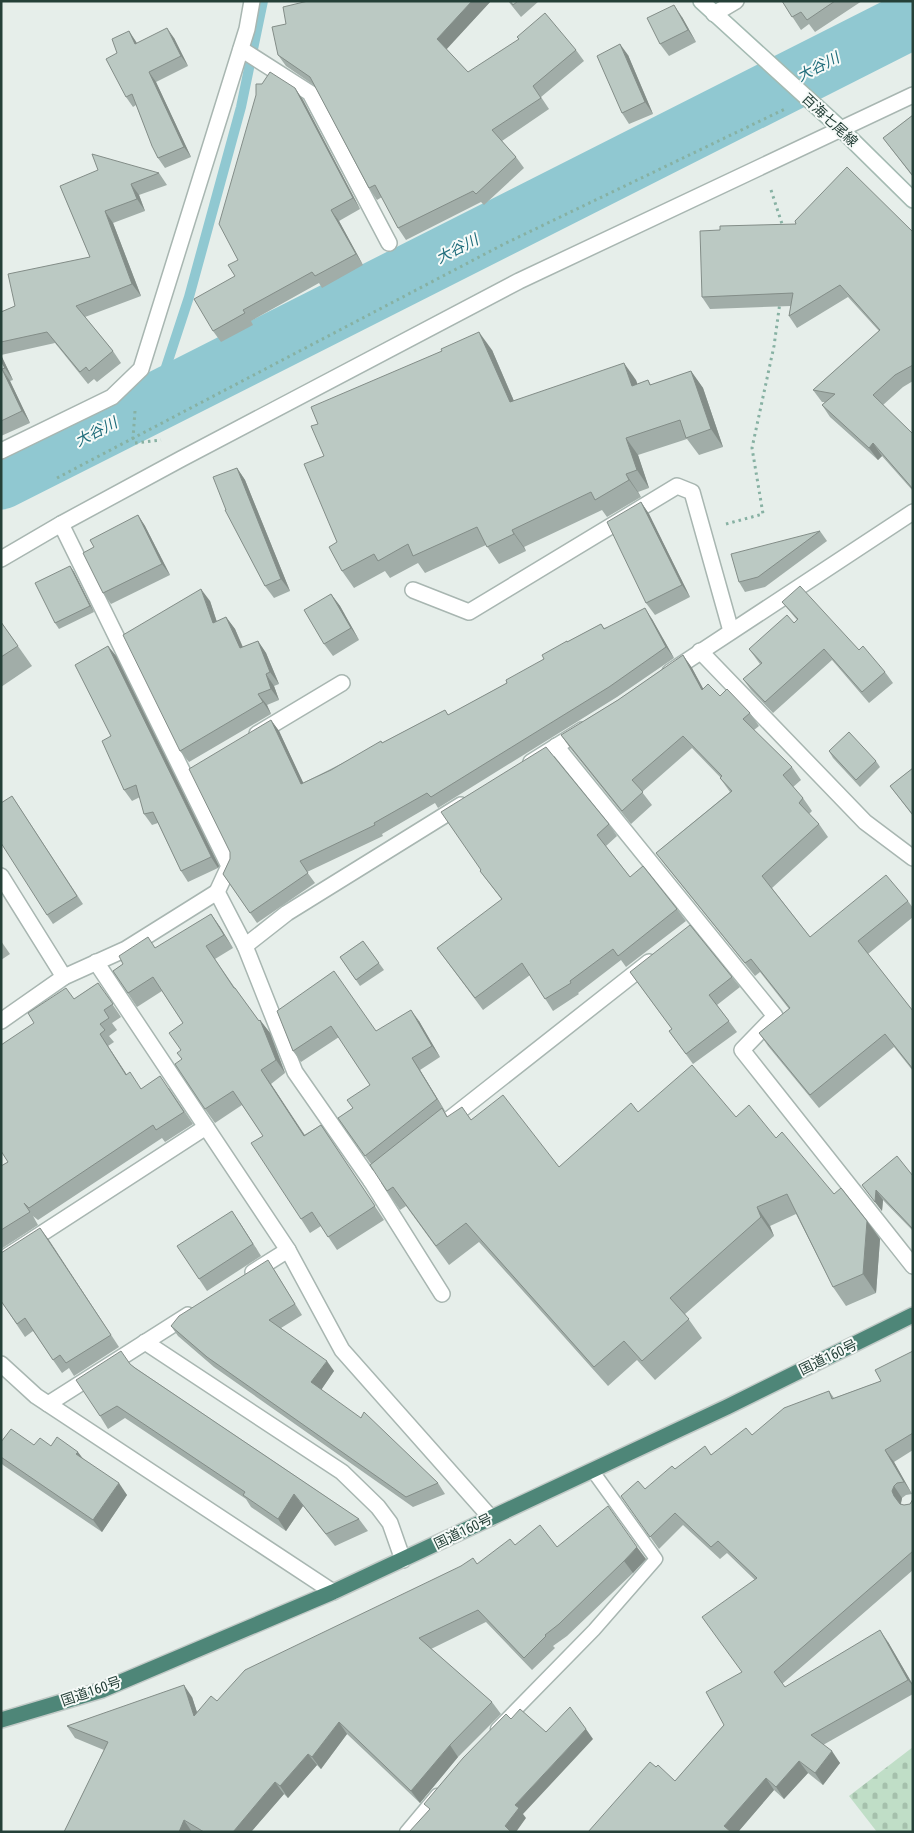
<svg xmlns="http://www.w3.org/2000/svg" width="914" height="1833" font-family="'Roboto Condensed','Noto Sans JP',sans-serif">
<defs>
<pattern id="cemetery-stones" width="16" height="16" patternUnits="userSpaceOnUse" patternTransform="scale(1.25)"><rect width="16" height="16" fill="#c0dec7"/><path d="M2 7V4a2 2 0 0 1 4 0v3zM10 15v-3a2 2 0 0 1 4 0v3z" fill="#a5c0ac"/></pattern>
</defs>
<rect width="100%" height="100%" fill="#e6eeea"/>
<polygon fill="url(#cemetery-stones)" points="913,1747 913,1832 877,1832 849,1796"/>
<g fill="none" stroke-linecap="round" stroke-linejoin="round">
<polyline stroke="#90c8d1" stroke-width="10" points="160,399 166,367 189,297 241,107 263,1"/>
<polyline stroke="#90c8d1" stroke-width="59" points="1,480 913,19"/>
<defs>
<g id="service">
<polyline points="497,1729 594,1630 656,1559 592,1470"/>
<polyline points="406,1832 437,1795"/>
</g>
<g id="minor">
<polyline points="714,14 736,1"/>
<polyline points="241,49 310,93 389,243"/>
<polyline points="1,451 112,397 141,369 247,29 252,1"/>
<polyline points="61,524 229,866 217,892"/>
<polyline points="413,590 469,612 677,486 692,492 731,631"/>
<polyline points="700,651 865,822 913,858"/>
<polyline points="670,672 913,512"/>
<polyline points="257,734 342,683"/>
<polyline points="556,746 775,1016 742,1050 913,1266"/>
<polyline points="531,762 582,730"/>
<polyline points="1,876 64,977"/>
<polyline points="245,946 295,1072 371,1181"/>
<polyline points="96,962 288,1250 342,1350 491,1518"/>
<polyline points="1,1021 64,977 126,949 217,892 245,946 287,913 461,805"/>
<polyline points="447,1121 649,962"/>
<polyline points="394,1164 371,1181 442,1294"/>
<polyline points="1,1260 206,1127"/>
<polyline points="253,1272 288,1250"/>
<polyline points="145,1342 342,1472 378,1507 390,1523 403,1560"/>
<polyline points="1,1364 36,1396 333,1592"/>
<polyline points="48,1404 188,1315"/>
</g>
<polyline id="tertiary" points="1,559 61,524 181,459 519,281 913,95"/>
<polyline id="secondary" points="701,1 840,128 913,200"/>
<polyline id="trunk" points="1,1720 102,1690 333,1592 727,1407 913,1315"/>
</defs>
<use href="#service" stroke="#a8b6b1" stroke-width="15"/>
<use href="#minor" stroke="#a8b6b1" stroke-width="18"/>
<use href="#tertiary" stroke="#a8b6b1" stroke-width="18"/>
<use href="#secondary" stroke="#a4bab2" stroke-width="18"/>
<use href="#trunk" stroke="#c2cac7" stroke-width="18"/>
<g stroke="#87b1a3" stroke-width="3" stroke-dasharray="2.5 4" stroke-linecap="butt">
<polyline points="771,190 783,227"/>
<polyline points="135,411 133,438 135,443 161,440"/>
<polyline points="57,478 504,244 785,109"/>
<polyline points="726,524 763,514 752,448 774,346 780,302"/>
</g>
<use href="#service" stroke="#fff" stroke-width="12"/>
<use href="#minor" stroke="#fff" stroke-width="15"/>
<use href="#tertiary" stroke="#fff" stroke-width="15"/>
<use href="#secondary" stroke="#fff" stroke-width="15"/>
<use href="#trunk" stroke="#4e8678" stroke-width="15"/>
</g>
<g fill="#a1ada8">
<polygon points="491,1 446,49 468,72 576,50 584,61 541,97 549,109 502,141 516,157 524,168 484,205 481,202 406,240 398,228 382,197 377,200 369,188 315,86 286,66 278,55 286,24"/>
<polygon points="508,1 539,1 521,17"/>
<polygon points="782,1 862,1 815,32 809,24 801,30"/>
<polygon points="682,17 696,42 669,56 660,44"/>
<polygon points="129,31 137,43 174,38 188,66 156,82 191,157 165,168 158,158 136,105 133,107 126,97 117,53"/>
<polygon points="628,55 653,114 629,124 622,113"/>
<polygon points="295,88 303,100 360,209 339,221 363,265 322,288 319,283 251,321 253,325 221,342 213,331 235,276 238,260"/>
<polygon points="913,115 913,177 883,138"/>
<polygon points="159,173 167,185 139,195 145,211 113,223 141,296 85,317 113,351 121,363 97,382 94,379 88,384 55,343 1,355 13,380 10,381 30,423 1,436 1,312 15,306 90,257 60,186"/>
<polygon points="913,232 913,381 903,387 883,405 912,433 913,432 913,491 882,456 878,460 830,417 822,405 825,402 822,402 813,390 879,331 848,297 797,328 789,316 791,306 710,309 702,297"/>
<polygon points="492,350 514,401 636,380 637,384 648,380 651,385 691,371 703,388 723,447 699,455 687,439 638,455 649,488 638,492 641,497 607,517 602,510 524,547 526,551 499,564 486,545 425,573 418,563 390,578 385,571 354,588 342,571 324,456 318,424 442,351"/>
<polygon points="237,468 245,480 290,591 274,598 265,586 226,510"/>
<polygon points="641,502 649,514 690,597 655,615 646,603"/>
<polygon points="138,515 145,526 170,575 111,604 103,593 94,547"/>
<polygon points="820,531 827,541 765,587 745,592 739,582"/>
<polygon points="70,566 74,572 94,612 59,629 55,623"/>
<polygon points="331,594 340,606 359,640 333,656 324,644"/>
<polygon points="210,601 217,622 226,617 235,629 243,647 258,641 266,653 279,684 274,686 279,700 267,705 271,714 189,762 180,751"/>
<polygon points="782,602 859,650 885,672 893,683 869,703 832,660 773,713 751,690 743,679 760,664 749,649 794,623 797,620"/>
<polygon points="652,619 674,658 617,697 438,808 435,803 382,834 383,836 307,872 315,883 257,923 223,874 230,859 230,852 271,720 279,731 303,783 382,743 445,710 448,715 507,683 544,659 567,642 601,624 604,628"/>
<polygon points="1,622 32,666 1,687"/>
<polygon points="108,646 116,656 219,866 218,868 188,882 181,871 158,823 152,825 144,814 140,797 132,801 124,790 111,736"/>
<polygon points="683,655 692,668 703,689 720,696 750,713 759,726 754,730 792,767 801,780 793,787 803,798 812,811 809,814 819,824 828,837 772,888 810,937 908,901 913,908 913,917 868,954 913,1011 913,1071 894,1047 819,1108 768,1046 759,1033 789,1009 760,972 755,976 666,866 656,853 730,792 720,778 721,778 692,748 642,792 652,805 631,824 570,748 561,735 618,700"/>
<polygon points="829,751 876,761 880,767 860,787 833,758"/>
<polygon points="913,768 913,816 890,786"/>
<polygon points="12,796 83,904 53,924 47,915"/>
<polygon points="609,824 617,836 606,846 630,877 677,909 686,921 626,967 621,960 578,993 579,994 553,1011 530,975 483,1010 437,948 502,900 480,871"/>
<polygon points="211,914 220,927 233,948 215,959 235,988 259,1021 260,1020 270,1033 285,1073 271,1084 304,1135 321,1125 384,1220 337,1250 321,1226 310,1233 301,1219 263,1136 242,1105 215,1123 205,1109 182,1059 181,1050 183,1023 162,991 137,1007 113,971 123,964 156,948"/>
<polygon points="1,941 10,954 1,960"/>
<polygon points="363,941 384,970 360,986 340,957"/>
<polygon points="630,972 732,977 740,987 717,1005 737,1032 693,1064 669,1031 672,1029"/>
<polygon points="98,983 121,1017 112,1023 117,1030 109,1036 114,1042 108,1046 126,1074 141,1089 169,1088 193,1124 165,1142 162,1138 38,1220 33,1216 38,1225 1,1249 1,1166 8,1162 74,999"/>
<polygon points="277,1011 376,1031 419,1021 440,1057 420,1070 445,1111 444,1111 448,1117 471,1120 559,1167 638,1112 736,1117 776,1138 834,1194 867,1221 880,1239 876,1293 846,1306 833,1287 796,1214 770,1226 774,1236 685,1314 702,1338 655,1380 637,1360 608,1386 479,1242 449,1265 406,1206 400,1210 387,1191 371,1164 338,1118 353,1108 370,1085 339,1037 301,1062 293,1051"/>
<polygon points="913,1176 913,1231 883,1200 882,1211 862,1185"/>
<polygon points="240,1223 261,1256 207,1291 199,1279"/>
<polygon points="40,1228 119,1347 74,1376 69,1368 62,1373 33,1331 25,1337 1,1301"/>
<polygon points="275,1271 302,1315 281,1328 334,1371 321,1390 438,1483 445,1494 413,1507 214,1367 178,1336 171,1326"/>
<polygon points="913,1351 913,1450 894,1462 912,1494 906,1495 902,1498 901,1503 901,1504 904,1505 910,1504 913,1499 913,1570 782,1684 785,1687 888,1642 913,1685 913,1694 823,1745 840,1763 823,1785 808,1773 784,1799 774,1790 738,1832 656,1767 675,1781 724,1725 742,1672 755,1580 727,1553 720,1559 683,1525 659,1549 621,1496 645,1489 675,1469 711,1455 752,1435 829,1391 834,1398 881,1381"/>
<polygon points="131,1365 359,1519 368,1531 335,1546 303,1506 286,1531 251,1507 246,1499 125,1418 108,1429 100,1416"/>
<polygon points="1,1442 34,1445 51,1446 83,1459 127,1495 102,1532 3,1465 1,1463"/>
<polygon points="515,1545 557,1547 646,1559 633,1573 567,1636 553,1646 555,1648 532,1670 486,1622 431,1649 492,1702 501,1714 458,1757 420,1803 347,1734 321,1769 317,1765 288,1798 284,1794 251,1832 64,1832 104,1750 75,1738 67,1726 192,1697 197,1712 217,1701"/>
</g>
<g fill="#838d88">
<polygon points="472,1 491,1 445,51 437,39"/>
<polygon points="674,5 682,17 696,42 688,30"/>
<polygon points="167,28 174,38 188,66 181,56"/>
<polygon points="129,31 136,42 142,54 135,44"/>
<polygon points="620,44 628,55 653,114 645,102"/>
<polygon points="149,72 156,82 191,157 184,147"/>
<polygon points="295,88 303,100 360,209 353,198"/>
<polygon points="131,184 139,195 145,211 137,199"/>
<polygon points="331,210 339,221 363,265 356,254"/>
<polygon points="105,211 113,223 141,296 132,284"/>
<polygon points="479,332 492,350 522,420 510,402"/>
<polygon points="1,355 13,380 5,368 1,361"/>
<polygon points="624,363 636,380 644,404 632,386"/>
<polygon points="2,369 10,381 30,423 22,411"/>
<polygon points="691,371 703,388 723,447 711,429"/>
<polygon points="626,438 638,455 649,488 637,470"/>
<polygon points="873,443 882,456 878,460 869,448"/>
<polygon points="237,468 245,480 290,591 281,579"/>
<polygon points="626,474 638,492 641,497 629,480"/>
<polygon points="641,502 649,514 690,597 682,585"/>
<polygon points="138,515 145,526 170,575 162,564"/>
<polygon points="512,530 524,547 526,551 514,534"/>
<polygon points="70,566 74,572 94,612 90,606"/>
<polygon points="201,589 210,601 221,635 213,623"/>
<polygon points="331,594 340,606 359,640 351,628"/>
<polygon points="645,608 652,619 674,658 666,647"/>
<polygon points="226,617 235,629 248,660 240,648"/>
<polygon points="258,641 266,653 279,684 270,672"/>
<polygon points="108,646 116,656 219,866 218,868 211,857"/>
<polygon points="683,655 692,668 711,703 702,690"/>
<polygon points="266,674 274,686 279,700 271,689"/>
<polygon points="258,694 267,705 271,714 263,702"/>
<polygon points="271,720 279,731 309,795 301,784"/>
<polygon points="211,914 220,927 233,948 224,935"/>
<polygon points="411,1010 419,1021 440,1057 432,1046"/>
<polygon points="260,1020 270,1033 285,1073 276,1060"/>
<polygon points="100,1034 108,1046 135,1087 126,1075"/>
<polygon points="412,1058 420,1070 445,1111 437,1099"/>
<polygon points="261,1070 271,1084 314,1149 304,1136"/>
<polygon points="876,1190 883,1200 882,1211 875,1202"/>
<polygon points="757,1207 770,1226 774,1236 761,1217"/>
<polygon points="232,1211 240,1223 261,1256 253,1244"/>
<polygon points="867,1221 880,1239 876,1293 863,1274"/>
<polygon points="40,1228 49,1240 119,1347 111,1335"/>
<polygon points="327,1361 334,1371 319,1393 311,1382"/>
<polygon points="885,1450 894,1462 912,1494 904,1482"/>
<polygon points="78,1452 87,1464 76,1454"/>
<polygon points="119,1483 127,1495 102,1532 93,1520"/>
<polygon points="894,1486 902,1498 901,1503 902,1508 894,1496 892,1491"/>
<polygon points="294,1494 303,1506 286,1531 278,1519"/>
<polygon points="637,1547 646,1559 633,1573 624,1561"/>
<polygon points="880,1630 888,1642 913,1685 913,1686 908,1680"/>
<polygon points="184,1685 192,1697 202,1728 194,1716"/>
<polygon points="339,1722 347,1734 321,1769 312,1757"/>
<polygon points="586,1729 593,1739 523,1814 526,1818 516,1832 508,1832 505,1826 515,1805"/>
<polygon points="450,1745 458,1757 420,1803 411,1791"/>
<polygon points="832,1751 840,1763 823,1785 815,1773"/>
<polygon points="308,1754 317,1765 288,1798 280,1786"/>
<polygon points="799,1761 808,1773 784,1799 776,1787"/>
<polygon points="766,1778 774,1790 738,1832 728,1832 724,1826"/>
<polygon points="275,1782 284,1794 251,1832 233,1832"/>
<polygon points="184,1820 192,1832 179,1832"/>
</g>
<g fill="#bbc9c3" stroke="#838d88">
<polygon points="308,1 472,1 437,39 468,72 519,39 517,37 545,13 576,50 533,86 541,98 492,130 516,157 476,194 473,191 398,228 375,185 369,188 310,77 278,55 272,27 286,24 283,7"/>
<polygon points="510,1 518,1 513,5"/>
<polygon points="782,1 835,1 807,20 801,12 792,17"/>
<polygon points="674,5 688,30 660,44 647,18"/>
<polygon points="167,28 181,56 149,72 184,147 158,158 152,146 132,94 126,97 106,59 117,53 112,39 129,31 135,44"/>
<polygon points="620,44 645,102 622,113 597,56"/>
<polygon points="270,72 295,88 353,198 331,210 356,254 315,276 312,272 243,310 245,313 213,331 194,299 235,276 228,265 238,260 219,224 256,95 256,84 262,84"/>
<polygon points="913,115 913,176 883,138"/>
<polygon points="92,154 159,173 131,184 137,199 105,211 132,284 76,306 113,351 89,371 86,367 80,372 47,332 1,342 1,312 15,306 8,274 90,257 60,186 98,170"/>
<polygon points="847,167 913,232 913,365 895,375 873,395 912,433 913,432 913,489 873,443 869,448 822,405 835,394 813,390 880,330 840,285 789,316 793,293 702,297 700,231 720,230 720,226 796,224 795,221"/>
<polygon points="479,332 510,402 624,363 632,386 648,380 650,385 691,371 711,429 686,438 680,420 626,438 637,470 626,474 629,480 595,500 591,492 512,530 514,534 487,547 477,527 413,556 408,544 378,561 374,554 342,571 329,547 337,542 304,464 324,456 311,426 318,424 311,407 442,351 441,349"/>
<polygon points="1,361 5,368 2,369 22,411 1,421"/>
<polygon points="237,468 281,579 265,586 225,510 226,510 213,477"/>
<polygon points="641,502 682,585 646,603 607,522"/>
<polygon points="138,515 162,564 103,593 83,553 94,547 90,540"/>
<polygon points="820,531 758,577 739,582 731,554"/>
<polygon points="70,566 90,606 55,623 35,583"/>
<polygon points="800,586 859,650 863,646 885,672 862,692 824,649 765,702 743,679 762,663 749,649 787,615 794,623 798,619 782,602"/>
<polygon points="201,589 213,623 226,617 240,648 258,641 270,672 266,674 271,689 258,694 263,702 180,751 123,635"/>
<polygon points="331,594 351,628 324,644 304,610"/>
<polygon points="645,608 666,647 609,687 431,797 427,793 374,823 375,825 300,861 308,873 250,913 223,874 230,859 230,852 189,769 271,720 301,784 331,770 381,741 382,743 445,710 448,715 507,683 506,680 544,659 542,655 567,641 567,642 601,624 604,629"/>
<polygon points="1,622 18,646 1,657"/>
<polygon points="108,646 211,856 211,857 181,871 153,812 144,814 136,785 124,790 102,741 111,736 75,665"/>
<polygon points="683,655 702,690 708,684 720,696 727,689 750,713 743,719 792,767 783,775 803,798 799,803 819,824 762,876 810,937 886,875 908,901 858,941 913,1011 913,1069 885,1034 810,1095 759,1033 790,1008 751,959 745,963 656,853 732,791 720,778 722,776 683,736 632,780 643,792 622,811 561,735 618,700"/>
<polygon points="849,732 876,761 856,780 829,751"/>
<polygon points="546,747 609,824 597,835 630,877 643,866 677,909 618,956 613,949 570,981 571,983 545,999 522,963 475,998 437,948 502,899 480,871 481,870 441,812"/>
<polygon points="913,768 913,815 890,786"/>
<polygon points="12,796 77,896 47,915 1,843 1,803"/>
<polygon points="211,914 224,935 206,946 234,988 235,988 259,1021 260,1020 276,1060 261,1070 304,1136 321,1125 375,1206 328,1237 312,1212 301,1219 251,1143 263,1136 233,1091 205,1109 175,1064 182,1059 177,1053 181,1050 169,1033 183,1023 153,977 128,993 113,971 123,964 119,956 148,937 155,948"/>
<polygon points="690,925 732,977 709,995 729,1021 686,1054 669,1031 672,1029 630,972"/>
<polygon points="363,941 379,963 356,980 340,957"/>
<polygon points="334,971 376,1031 411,1010 432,1046 412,1058 437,1099 365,1156 338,1118 353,1108 347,1100 370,1085 331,1026 293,1051 277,1011"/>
<polygon points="98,983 113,1004 104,1010 109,1018 100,1024 105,1030 100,1034 126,1075 130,1072 141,1089 160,1076 184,1112 156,1130 153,1125 29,1208 24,1203 30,1212 1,1230 1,1166 8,1162 1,1151 1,1045 34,1023 28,1013 66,988 74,999"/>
<polygon points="692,1065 736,1117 749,1105 776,1138 782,1132 834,1194 841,1188 867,1221 863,1274 833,1287 787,1194 757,1207 761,1217 670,1298 689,1319 642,1361 624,1341 594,1367 466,1223 436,1246 393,1187 387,1191 370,1165 442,1108 447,1117 462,1107 471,1120 503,1095 559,1167 631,1103 638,1112"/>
<polygon points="897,1156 913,1176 913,1229 876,1190 875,1202 862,1185"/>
<polygon points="232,1211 253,1244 199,1279 177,1246"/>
<polygon points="40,1228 111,1335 66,1363 60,1355 53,1360 25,1318 17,1324 1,1301 1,1253"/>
<polygon points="268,1260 295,1304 269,1320 327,1361 311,1382 361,1418 364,1412 438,1483 406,1497 207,1357 171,1326 179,1316"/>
<polygon points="121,1351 130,1364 135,1368 359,1519 326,1534 294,1494 278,1519 243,1495 245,1492 117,1406 100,1416 76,1380"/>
<polygon points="913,1351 913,1433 885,1450 904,1482 897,1483 894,1486 892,1491 894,1496 900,1504 904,1505 910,1504 913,1499 913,1551 774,1672 785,1687 880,1630 908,1680 811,1735 832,1751 815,1773 799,1761 776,1787 766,1778 724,1826 731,1832 588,1832 650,1762 656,1767 658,1765 675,1781 724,1725 706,1692 742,1672 702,1617 757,1578 718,1541 711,1547 675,1513 650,1537 621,1496 638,1481 645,1489 672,1466 675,1469 705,1446 711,1455 746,1428 752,1435 784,1408 829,1391 832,1399 881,1381 875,1370"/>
<polygon points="11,1429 34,1445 40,1438 51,1446 57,1437 78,1452 76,1454 119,1483 93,1520 1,1457 1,1442"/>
<polygon points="608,1506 637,1547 624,1561 559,1624 545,1635 546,1636 524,1658 478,1610 419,1638 492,1702 450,1745 411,1791 339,1722 312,1757 308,1754 280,1786 275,1782 233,1832 204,1832 184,1820 179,1832 64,1832 108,1742 67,1726 184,1685 194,1716 211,1696 217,1701 245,1670 461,1566 473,1558 477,1564 510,1539 515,1545 540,1525 557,1547"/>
<polygon points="570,1707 586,1729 515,1805 519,1808 505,1826 511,1832 409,1832 430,1809 424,1804 463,1758 506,1714 511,1719 520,1709 546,1732"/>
</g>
<g text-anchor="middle" stroke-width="4" stroke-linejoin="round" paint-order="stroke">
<g font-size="14" fill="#254038" stroke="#f6faf8">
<text transform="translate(830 120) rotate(43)" y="5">百海七尾線</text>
<text transform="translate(828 1357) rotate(-26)" y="5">国道160号</text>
<text transform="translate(463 1531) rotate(-26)" y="5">国道160号</text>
<text transform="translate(91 1691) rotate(-19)" y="5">国道160号</text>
</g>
<g font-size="15" font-style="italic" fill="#206d7b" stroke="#f6faf8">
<text transform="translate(818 67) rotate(-27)" y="5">大谷川</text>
<text transform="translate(457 249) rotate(-27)" y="5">大谷川</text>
<text transform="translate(96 432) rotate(-27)" y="5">大谷川</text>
</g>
</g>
<rect width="914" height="1833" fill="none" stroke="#254038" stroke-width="5"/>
</svg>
